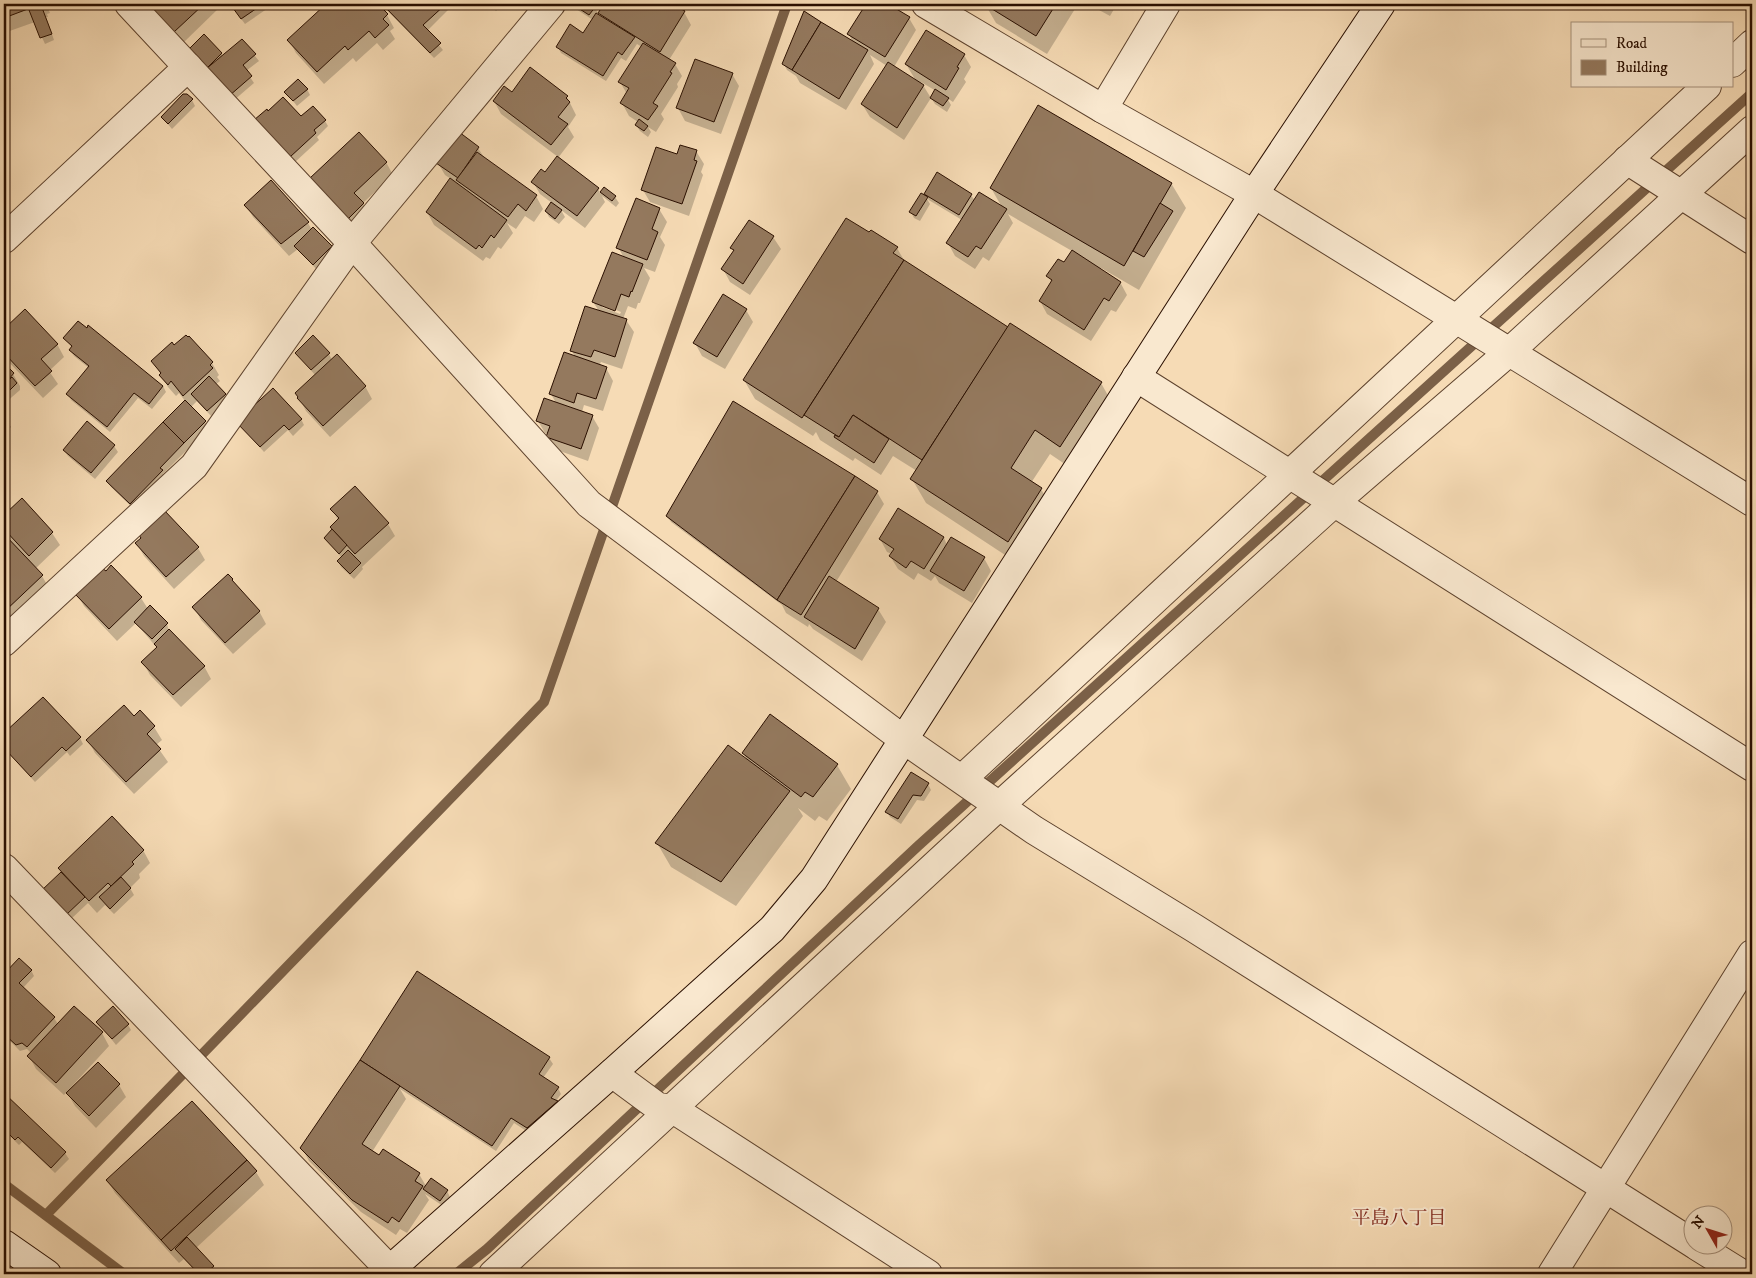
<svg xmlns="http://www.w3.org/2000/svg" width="1756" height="1278" font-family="'IM FELL DW Pica','Noto Serif JP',serif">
<rect width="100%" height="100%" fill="#f6dbb5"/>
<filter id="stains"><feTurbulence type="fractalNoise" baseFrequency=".004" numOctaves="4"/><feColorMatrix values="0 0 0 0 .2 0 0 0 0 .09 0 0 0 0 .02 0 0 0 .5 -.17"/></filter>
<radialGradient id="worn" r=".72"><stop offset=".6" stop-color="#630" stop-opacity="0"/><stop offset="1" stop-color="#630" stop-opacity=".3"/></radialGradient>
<g fill="#0003" fill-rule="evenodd">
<polygon points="4,4 46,4 50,13 47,14 48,17 46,17 54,40 45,44 35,22 4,33"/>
<polygon points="147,4 216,4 219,8 182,44"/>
<polygon points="230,4 274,4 245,24"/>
<polygon points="328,4 376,4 387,15 394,28 390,31 395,39 383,50 377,43 356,62 353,58 324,84 296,53 289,40"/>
<polygon points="381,4 453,4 453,5 427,31 443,50 434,58"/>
<polygon points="489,4 503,4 496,11"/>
<path d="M573 4H670L684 12 691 25 669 60 675 64 682 76 677 84 678 87 661 114 664 119 656 132 648 127 651 132 648 137 640 131 636 125 638 122 629 116 622 103 627 94 620 82 642 47 637 44 626 61 621 58 606 81 561 53 558 47 584 35 593 20 576 9ZM594 6 601 10 600 13 603 18 597 14 598 13Z"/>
<polygon points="867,4 885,4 909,18 916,30 894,67 916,81 906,64 964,55 971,67 964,79 966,82 953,102 947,98 951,105 947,112 935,104 931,98 936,91 921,82 931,98 904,140 870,117 862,104 887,66 870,55 874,64 846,110 800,83 796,76 787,70 784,64 853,43 849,34"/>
<polygon points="985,4 1078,4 1047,54 996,23"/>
<polygon points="1088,4 1117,4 1110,16"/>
<polygon points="242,40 259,61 246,71 254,83 233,101 192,57 221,53 223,56"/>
<polygon points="732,74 739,86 721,134 685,121 678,108"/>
<polygon points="307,89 310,95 297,106 286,92"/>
<polygon points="512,93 567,97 576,115 568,127 574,137 558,158 598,189 600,193 604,188 615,197 619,203 616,207 602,196 605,202 585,228 561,210 565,217 559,224 549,217 546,211 552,203 540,194 533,182 545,174 558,157 501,114 494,101"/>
<polygon points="192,100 195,106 172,129 162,117"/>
<polygon points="301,118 325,121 328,126 317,137 319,140 294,163 256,121"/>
<polygon points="459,134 478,148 485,159 536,196 543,209 534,222 525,216 516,229 507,223 513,233 501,249 498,247 490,259 486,257 483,261 434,225 427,212 451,179 445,175 438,163"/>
<polygon points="696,151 704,164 701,172 703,175 689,216 650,202 643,190 677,156"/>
<polygon points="386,162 393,175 363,203 371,216 356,230 319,191"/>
<polygon points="271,182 308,223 312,230 313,229 331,247 335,253 317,270 298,249 289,256 253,217 246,205"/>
<polygon points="1171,183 1186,208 1139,290 1101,268 1099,269 1120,282 1127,295 1116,312 1111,310 1091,341 1047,314 1040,301 1052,283 1048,276 1064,264 1072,251 1008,214 1013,223 989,261 983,257 975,269 955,256 948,243 962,220 927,199 930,204 920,221 914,218 911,212 921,195 929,200 925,194 971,195 975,201 1003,209 991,188"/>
<path d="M659 209 667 222 660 237 665 245 655 272 644 268 650 278 640 303H638L636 309 628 306 623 319 626 320 634 332 622 369 601 362 599 366 606 368 613 381 603 411 584 405 582 412 592 416 599 428 588 461 554 449 547 437 548 434 545 433 538 421 556 403 551 394 575 357 572 351 599 311 593 302 624 258 618 247ZM602 304 621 312 620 314 602 307Z"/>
<polygon points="773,237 781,249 750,295 730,282 723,269 734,252 732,248"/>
<polygon points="897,248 905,262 1008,329 1101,383 1115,408 1075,471 1050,454 1031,483 1041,489 1055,514 1022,566 926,503 912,479 917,471 893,456 881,475 855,458 853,461 820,440 816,432 813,436 755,399 744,380"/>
<polygon points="746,310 753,322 725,369 702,356 695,343"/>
<polygon points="25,311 57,344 64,357 49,371 58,384 43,398 4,357 4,331"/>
<polygon points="65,338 163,386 166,392 152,409 138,398 110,432 71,400 68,394 89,368 74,356 70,350 72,348"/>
<polygon points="174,347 212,363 219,375 217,377 220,381 215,385 228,400 211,416 197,401 191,407 205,422 213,434 192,455 187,450 163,474 165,477 134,509 111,487 107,481 185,401 179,393 176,396 168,387 153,361"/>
<polygon points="296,353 329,354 332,360 365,386 372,399 330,437 306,411 299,398 315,375"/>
<polygon points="4,364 13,374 20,386 20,390 4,404"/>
<polygon points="4,418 11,427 4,434"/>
<polygon points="301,419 304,425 293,436 288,430 264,452 238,423"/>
<polygon points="87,423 114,446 118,452 95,479 68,456 64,450"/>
<polygon points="4,463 9,472 4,478"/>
<polygon points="877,492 884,504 836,582 878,609 886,622 862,661 813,629 809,624 808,627 786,613 782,605 671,522 667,516"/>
<polygon points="4,493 8,500 4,504"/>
<polygon points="22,500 52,533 60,545 35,569 42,576 49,588 11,625 4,617 4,535 7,538 4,532 4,517"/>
<polygon points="332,509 388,524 395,536 362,567 363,569 354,579 341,567 338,561 342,558 325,538 333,530 338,520"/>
<polygon points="899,510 944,538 947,545 984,558 991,571 972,603 939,583 935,576 931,581 918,573 914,580 898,569 890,556 892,554 887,552 880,539"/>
<polygon points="137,544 198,548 205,560 174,589 144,556"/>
<polygon points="111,567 141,598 148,609 150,607 167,624 169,631 204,666 211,679 181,707 150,675 143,662 157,648 136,623 117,641 84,606 77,594 106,573"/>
<polygon points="194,607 259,611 266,624 233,654 201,620"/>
<polygon points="43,698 80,738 83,744 70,756 67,752 35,782 4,748 4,735"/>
<polygon points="140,712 154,727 162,740 156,745 168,762 134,794 95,753 88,740 134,718"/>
<polygon points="743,753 837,765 851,789 827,821 819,816 815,821 798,808 803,816 736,906 671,867 657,843 748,761"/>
<polygon points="928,784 931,790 924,801 917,800 901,824 890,817 887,812"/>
<polygon points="143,850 150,863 139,874 140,878 130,888 134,895 114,914 105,905 97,913 88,903 70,920 44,890 62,873 59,869"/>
<polygon points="19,959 31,970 34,976 23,988 54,1018 58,1024 102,1033 109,1046 64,1095 36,1069 29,1056 31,1053 27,1049 20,1051 4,1035 4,976"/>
<polygon points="98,1022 128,1025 131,1030 116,1045"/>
<polygon points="549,1058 553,1064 543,1078 558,1088 561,1094 556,1101 560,1108 531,1134 514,1123 496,1151 400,1089 406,1099 372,1152 419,1174 426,1186 447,1191 450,1197 443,1206 425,1194 429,1200 407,1233 400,1229 396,1235 361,1212 309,1161 302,1148 361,1060"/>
<polygon points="119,1085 126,1097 96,1128 75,1106 68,1094"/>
<polygon points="4,1095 65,1153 69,1159 55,1173 22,1142 19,1145 4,1130"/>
<polygon points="192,1102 256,1172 264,1185 196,1248 213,1266 216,1272 214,1274 198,1274 184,1259 179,1263 115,1193 107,1180"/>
</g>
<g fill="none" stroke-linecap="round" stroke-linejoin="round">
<g stroke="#7b6047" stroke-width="10">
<polyline points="4,1184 124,1274"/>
<polyline points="46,1215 544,702 787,4"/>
<polyline points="456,1274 487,1249 918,846 1752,93"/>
</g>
</g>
<g fill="#94795e" stroke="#2a0f00">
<polygon points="4,4 41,4 4,18"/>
<polygon points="147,4 204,4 174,32"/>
<polygon points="230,4 263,4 241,19"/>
<polygon points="326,4 378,4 388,14 383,19 389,25 375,38 369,31 348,50 345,46 317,72 287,40"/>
<polygon points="382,4 446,4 423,25 441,43 430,53"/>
<polygon points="572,4 592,4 596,6 589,15"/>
<polygon points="604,4 672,4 685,11 660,52 598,13"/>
<polygon points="866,4 888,4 910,17 885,57 847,34"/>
<polygon points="984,4 1056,4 1036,36"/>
<polygon points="41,5 52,34 40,38 29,10"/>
<polygon points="804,11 821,22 792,70 782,64"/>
<polygon points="596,13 635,37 622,55 618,52 603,76 556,47 570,24 583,33"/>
<polygon points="821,22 868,50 839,99 792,70"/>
<polygon points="926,30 965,54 957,67 959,68 946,90 905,64"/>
<polygon points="204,34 222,53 206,69 187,51"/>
<polygon points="242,39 256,54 243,65 252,76 229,96 206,69"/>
<polygon points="643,43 676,63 670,72 672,73 653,103 658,106 648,120 620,103 629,88 618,82"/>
<polygon points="695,59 733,73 714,122 676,108"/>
<polygon points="888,62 924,85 897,128 861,104"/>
<polygon points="530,67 568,96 566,98 570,102 558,117 568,124 551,145 493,101 504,86 512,92"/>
<polygon points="298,79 308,89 293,101 284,92"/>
<polygon points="935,89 949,98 943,106 930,98"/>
<polygon points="183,94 187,94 193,99 168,124 161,117"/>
<polygon points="283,97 301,116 313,106 326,120 314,130 316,133 290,157 254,120 267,109 268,111"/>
<polygon points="1038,105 1172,183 1124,266 990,188"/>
<polygon points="639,119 648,126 644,131 635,125"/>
<polygon points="359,132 387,162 354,193 364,203 348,219 310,178"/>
<polygon points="459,132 479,147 458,178 436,163"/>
<polygon points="680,145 697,150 694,160 697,161 682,204 641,190 656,147 677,154"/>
<polygon points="477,152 537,195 526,211 518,204 508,217 456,180"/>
<polygon points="557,156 599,188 577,216 531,182 541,169 545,172"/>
<polygon points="937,172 972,194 959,215 924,194"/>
<polygon points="450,178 507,220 494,238 491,235 482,248 479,245 476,249 426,212"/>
<polygon points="271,180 309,222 281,244 244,205"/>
<polygon points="604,187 616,196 612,201 600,192"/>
<polygon points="979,192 1007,209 981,249 976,246 968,257 946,243"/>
<polygon points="921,193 928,197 916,216 909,212"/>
<polygon points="636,198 660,208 652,229 658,232 647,260 616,248"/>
<polygon points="551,202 562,210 555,219 545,211"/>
<polygon points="1160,203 1173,211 1144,257 1133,251"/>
<polygon points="846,218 869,232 871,230 898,247 893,253 904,260 802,418 743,380"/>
<polygon points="749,220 774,236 743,284 721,269 734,250 730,248"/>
<polygon points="313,227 332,246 313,265 294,246"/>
<polygon points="1072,250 1121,282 1109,301 1104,298 1084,330 1039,301 1052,280 1046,276 1058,259 1064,262"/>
<polygon points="612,252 643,264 632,292 631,291 629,297 621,294 615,311 592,302"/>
<polygon points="904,260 1008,327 922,460 853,415 839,437 804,415"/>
<polygon points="723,294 747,309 717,357 693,343"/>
<polygon points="585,306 627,319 615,357 594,350 591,357 570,351"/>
<polygon points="25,309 58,344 41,359 52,371 35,386 4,353 4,329"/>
<polygon points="78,321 87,328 88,325 163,386 149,404 134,393 107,427 66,394 89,366 69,350 72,346 63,338"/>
<polygon points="1010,323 1102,382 1060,447 1035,430 1011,468 1042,488 1008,542 910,479"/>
<polygon points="186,335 188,337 189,336 213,362 210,365 213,368 183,396 171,381 168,385 159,375 161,373 151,361 172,342 174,345"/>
<polygon points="313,335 330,353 311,370 295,353"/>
<polygon points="564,352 607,367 596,399 577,393 574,403 549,394"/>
<polygon points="337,354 366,386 323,426 297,398 298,397 295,393"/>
<polygon points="4,363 14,373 4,385"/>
<polygon points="209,376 226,394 207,411 191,394"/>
<polygon points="12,377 17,383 6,394 4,392 4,385"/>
<polygon points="273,388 302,419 289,430 284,425 260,447 236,422"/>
<polygon points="544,398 593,415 581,449 546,437 550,426 536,421"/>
<polygon points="185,400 206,421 184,443 163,422"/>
<polygon points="733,401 855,476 777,600 666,516"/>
<polygon points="853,415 889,439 874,463 834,437 835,435 839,437"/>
<polygon points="87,421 115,445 91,473 63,450"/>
<polygon points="163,422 184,443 160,468 163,470 130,504 106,481"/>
<polygon points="855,476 878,491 801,615 777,600"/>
<polygon points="355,486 389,523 355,554 330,527 339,518 330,509"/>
<polygon points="22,498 53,532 29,556 4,529 4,515"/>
<polygon points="898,508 944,537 924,569 911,561 906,568 889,556 894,549 879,539"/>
<polygon points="164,510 199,547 166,577 135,543 141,538 138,534"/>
<polygon points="332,529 347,545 339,554 324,538"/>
<polygon points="4,534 43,575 4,612"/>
<polygon points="951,537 985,557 964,591 930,571"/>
<polygon points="348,550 361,563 350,574 337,561"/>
<polygon points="111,565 142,597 109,629 75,594 102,568 106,571"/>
<polygon points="228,574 233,579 232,580 260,611 225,643 192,607"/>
<polygon points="829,576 879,608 855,649 804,617"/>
<polygon points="150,605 168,623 152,639 134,622"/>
<polygon points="169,629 205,666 173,695 141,662 157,647 154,644"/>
<polygon points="43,697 81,737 66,751 62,747 31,777 4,748 4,733"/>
<polygon points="124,705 134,716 140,710 155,726 147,734 161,749 126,782 86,740"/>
<polygon points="770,714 838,764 813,797 805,792 801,797 742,753"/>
<polygon points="728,745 790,791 721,882 655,843"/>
<polygon points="911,772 929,783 921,796 913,795 898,819 885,812"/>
<polygon points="112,816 144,850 132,862 134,864 111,886 108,883 89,901 58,868"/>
<polygon points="61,872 85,897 66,915 42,890"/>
<polygon points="121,877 131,888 110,909 99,897"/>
<polygon points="19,958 32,970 19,983 55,1017 27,1047 22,1043 16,1045 4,1034 4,974"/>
<polygon points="417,971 550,1057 539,1074 559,1087 551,1098 558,1101 527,1128 511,1118 492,1146 360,1060"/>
<polygon points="74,1006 103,1032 56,1083 27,1056"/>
<polygon points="113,1006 129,1024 112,1039 96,1022"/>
<polygon points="360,1060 400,1086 362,1144 379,1155 383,1149 420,1173 415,1181 423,1186 399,1222 392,1217 388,1223 352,1200 300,1148"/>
<polygon points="98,1062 120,1084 89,1116 66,1093"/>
<polygon points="4,1093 66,1152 51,1168 18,1137 15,1140 4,1129"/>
<polygon points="192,1101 247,1160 161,1240 106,1180"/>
<polygon points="247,1160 257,1171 171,1251 161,1240"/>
<polygon points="431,1178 448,1190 440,1201 423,1189"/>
<polygon points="187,1237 214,1266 205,1274 199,1274 175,1249"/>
</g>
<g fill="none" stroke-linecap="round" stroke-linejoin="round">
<defs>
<g id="street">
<polyline points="129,4 352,243 589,504 903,739 1034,830 1194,928 1694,1244"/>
<polyline points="926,4 1103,109 1254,194 1752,502"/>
<polyline points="1732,63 1752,44"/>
<polyline points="1103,109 1166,4"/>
<polyline points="1627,160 1752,240"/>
<polyline points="4,239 188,67"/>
<polyline points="1136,377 1752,767"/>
<polyline points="4,642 194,466 352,243 551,4"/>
<polyline points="962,779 1707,86"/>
<polyline points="4,868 389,1269"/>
<polyline points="612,1073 658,1107 673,1109 928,1274"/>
<polyline points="1697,1246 1742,1274"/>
<polyline points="493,1274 999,806 1335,502 1509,352 1752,130"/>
<polyline points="1552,1274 1752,954"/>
</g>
<g id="secondary">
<polyline points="4,1244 47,1274"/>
<polyline points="385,1274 612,1073 772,929 814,879 1254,194 1381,4"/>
</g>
</defs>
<use href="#street" stroke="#5d422d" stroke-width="30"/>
<use href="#secondary" stroke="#2a0f00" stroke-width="30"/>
<use href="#street" stroke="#f9e8cf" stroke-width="28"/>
<use href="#secondary" stroke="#f9e8cf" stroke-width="28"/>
</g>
<g text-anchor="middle" stroke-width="4" stroke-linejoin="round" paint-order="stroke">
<g font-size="19" fill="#7a1f14" stroke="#f9e8cf">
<text x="1399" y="1224">平島八丁目</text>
</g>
</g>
<rect width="1756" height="1278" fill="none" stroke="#f6dbb5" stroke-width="20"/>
<rect x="5" y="5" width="1746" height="1268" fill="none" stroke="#2a0f00" stroke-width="2.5"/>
<rect x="10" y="10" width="1736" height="1258" fill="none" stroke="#2a0f00"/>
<rect x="1571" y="22" width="162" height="65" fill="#f9e8cf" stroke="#a6917c"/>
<rect x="1581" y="39" width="25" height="8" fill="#f9e8cf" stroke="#a6917c"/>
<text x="1616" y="48" font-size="15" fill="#2a0f00">Road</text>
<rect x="1581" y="60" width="25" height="15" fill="#94795e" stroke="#a6917c"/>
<text x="1616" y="72" font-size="15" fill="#2a0f00">Building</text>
<g transform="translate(1708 1230) rotate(309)"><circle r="24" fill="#f9e8cf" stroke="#a6917c"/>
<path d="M0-4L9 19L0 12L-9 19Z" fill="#8f2418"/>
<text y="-8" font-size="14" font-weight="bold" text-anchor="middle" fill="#2a0f00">N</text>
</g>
<rect width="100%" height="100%" filter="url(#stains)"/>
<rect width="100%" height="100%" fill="url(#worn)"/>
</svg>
